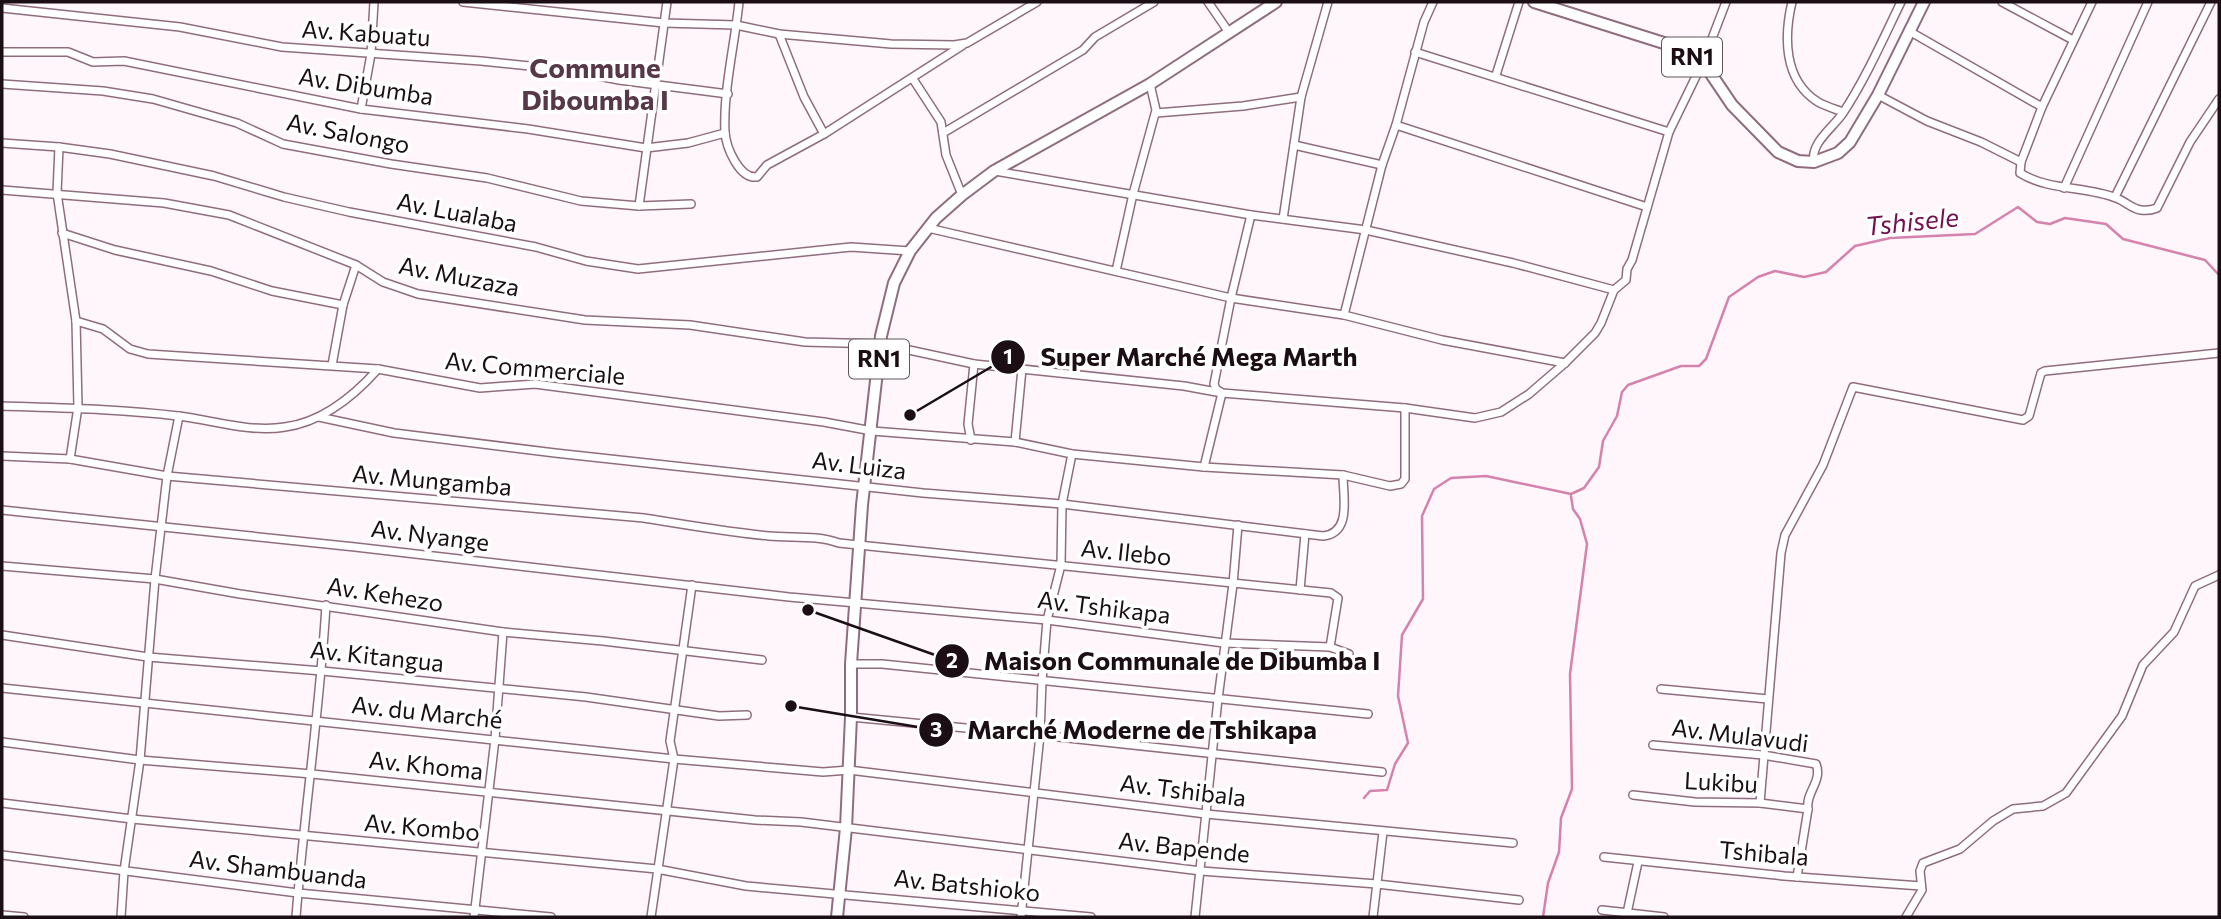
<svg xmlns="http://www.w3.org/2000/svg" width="2221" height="919" font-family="Commissioner,sans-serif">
<rect width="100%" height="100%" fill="#fef6fa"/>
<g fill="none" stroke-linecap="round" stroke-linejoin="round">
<g stroke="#d582ad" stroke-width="2.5">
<polyline points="1364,798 1370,791 1387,790 1395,764 1408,743 1398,696 1402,635 1423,599 1422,516 1434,489 1451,478 1486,476 1571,494 1584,488 1599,467 1603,441 1617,416 1622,392 1628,385 1681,366 1699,366 1706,359 1729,297 1758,277 1775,271 1804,277 1826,272 1855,246 1890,238 1975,234 2018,207 2037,222 2050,224 2065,218 2106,224 2123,239 2205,260 2219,275"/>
<polyline points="1543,917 1548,883 1559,852 1561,818 1572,789 1570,674 1587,544 1580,519 1573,509 1571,496"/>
</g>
<defs>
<g id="minor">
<polyline points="463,2 664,23 736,25 779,34 891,44 954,45 967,43 1037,2"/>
<path d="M739 2C735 43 723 91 725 132 726 147 739 179 757 177L767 165 824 134 963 45"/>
<polyline points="1208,2 1228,31"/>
<path d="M1792 2C1784 36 1783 80 1818 102 1825 106 1835 109 1843 112"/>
<polyline points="2002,2 2073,40"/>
<path d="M2092 2 2042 107 2021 162 2020 173C2049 191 2086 186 2116 198 2125 201 2132 209 2141 210 2147 211 2152 210 2157 208L2190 142 2219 99"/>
<polyline points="2,8 180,27 282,47 481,61 568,70 619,80 728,94"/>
<polyline points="1909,31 2042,107"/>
<polyline points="779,34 804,97 824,134"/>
<polyline points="2,52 68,52 93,62 124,61 361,109 528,129 646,148 688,143 725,133"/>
<polyline points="1415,52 1669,132"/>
<polyline points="1496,75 1519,2"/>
<polyline points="913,79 941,122 946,155 962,195"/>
<polyline points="2,84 103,91 153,99 237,123 283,144 391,164 487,178 581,201 639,206 691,204"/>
<polyline points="1878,95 1927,121 1981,142 2021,162"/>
<polyline points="361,109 371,54 374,2"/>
<polyline points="1156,113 1243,106 1301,97"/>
<polyline points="1396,125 1647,207"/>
<polyline points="943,133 1083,50 1095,37 1154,2"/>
<polyline points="2,143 59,147 110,154 214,176 284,197 349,212 536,247 586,261 638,269 851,247 910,251"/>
<polyline points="1294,145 1382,165"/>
<polyline points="59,147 57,193 76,321 78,407 70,459"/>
<path d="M1814 162C1810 143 1833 128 1843 113 1866 78 1883 39 1901 2"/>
<polyline points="995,171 1251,215 1366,230 1513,263 1614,290"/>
<polyline points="2064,188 2148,2"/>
<polyline points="2,190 164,203 229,215 356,265 383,282 418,294 585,320 690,325 805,342 881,344 974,364 1184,386 1222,393 1405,408 1475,418 1501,412 1529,394 1565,363 1595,333 1601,323 1614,290 1626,280 1627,269 1632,260 1669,132 1703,62 1726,2"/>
<polyline points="2115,197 2211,2"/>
<polyline points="639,206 667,2"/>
<polyline points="1283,219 1301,97 1328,2"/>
<polyline points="928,228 1231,298 1344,315 1442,340 1565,363"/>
<polyline points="62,233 115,250 211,271 272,291 343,305"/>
<polyline points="1116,271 1133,194 1156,110 1150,84"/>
<polyline points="1344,315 1382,165 1396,125 1424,22 1433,2"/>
<polyline points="76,321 103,329 130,349 148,354 378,369 480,388 535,384 824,422 872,431 1015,442 1072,454 1204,467 1343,475 1390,486 1401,484 1405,479 1405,408"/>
<polyline points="332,365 343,305 356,265"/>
<path d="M2 406C61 408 120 409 178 416 213 420 250 433 285 427 322 422 354 396 378 369"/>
<path d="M319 417 394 433 555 453 923 493 1062 504 1323 536C1352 533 1343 497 1343 475"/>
<polyline points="971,440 968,424 974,364"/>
<polyline points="1015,442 1022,369"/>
<path d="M2 456 70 459 167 476 644 518C686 525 727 532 769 536 793 538 817 535 839 543L1331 593 1338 598 1330 647"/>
<polyline points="1204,467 1222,393 1216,389 1214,384 1231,298 1251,215"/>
<polyline points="2,510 355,547 789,597 1047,620 1224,643 1330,647 1349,654"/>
<polyline points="2,566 155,579 240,594 503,632 603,641 762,660"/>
<polyline points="1300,590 1305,534"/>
<polyline points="2,635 148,657 322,671 586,697 719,716 747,715"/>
<polyline points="851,664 882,664 1368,714"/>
<polyline points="2,688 674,759 823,772 849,770 1206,814 1513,843"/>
<polyline points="1661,689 1768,699"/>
<polyline points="851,717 1040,735 1382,772"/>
<polyline points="2,742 140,760 312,774 755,820 801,822 1201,871 1377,884 1519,900"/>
<path d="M1653 745 1763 755 1816 764C1823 781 1805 793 1808 809L1797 877"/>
<polyline points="1633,795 1695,802 1760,803 1808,809"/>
<polyline points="2,803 132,819 657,869 746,886 1091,917"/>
<polyline points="1760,803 1781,553 1785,535 1823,465 1853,387 2023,420 2029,416 2041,373 2045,371 2219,353"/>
<polyline points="2,855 298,893 551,917"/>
<polyline points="1604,857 1784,876 1921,886"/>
<polyline points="1602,910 1664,917"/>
<polyline points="1627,913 1638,862"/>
<polyline points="2,915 24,917"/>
<polyline points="121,917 124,871 140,760 155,579 167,476 179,416"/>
<path d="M296 917C304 813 320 709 326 605"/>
<polyline points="474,917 495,739 503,632"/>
<polyline points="651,917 674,759 670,741 692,585"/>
<polyline points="1021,917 1040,735 1042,681 1047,620 1061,565 1062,504 1072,454"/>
<polyline points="1195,917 1218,699 1233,584 1238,525"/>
<polyline points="1373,917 1383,832"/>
<polyline points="1906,917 1922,890 1920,871 1923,863 1960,849 1993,821 2013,809 2043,806 2066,793 2122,716 2143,665 2174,632 2195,586 2219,575"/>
</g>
<g id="highway">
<polyline points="1534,2 1667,44 1703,62 1732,105 1778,152 1798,161 1814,162 1838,153 1850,142 1878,95 1924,2"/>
<polyline points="837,917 846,828 851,717 851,664 862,505 881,336 894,283 910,251 936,218 962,195 994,171 1150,84 1276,2"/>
</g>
</defs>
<use href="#minor" stroke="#906d7e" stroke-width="10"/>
<use href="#highway" stroke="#906d7e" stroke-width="14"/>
<use href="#minor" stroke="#fff" stroke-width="7"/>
<use href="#highway" stroke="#fff" stroke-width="10"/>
</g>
<g text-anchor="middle" stroke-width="7" stroke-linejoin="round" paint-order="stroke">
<g fill="#fff" stroke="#5f565a" stroke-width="2">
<rect x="1662" y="37.5" width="60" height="39" rx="5"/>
<rect x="849" y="339.5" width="60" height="39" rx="5"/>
</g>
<g font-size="23" font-weight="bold" fill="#1b0e14">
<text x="1692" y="65">RN1</text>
<text x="879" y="367">RN1</text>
</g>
<g font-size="24" fill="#1b0e14" stroke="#fff">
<text transform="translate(366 34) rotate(4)" y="8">Av. Kabuatu</text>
<text transform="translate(366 87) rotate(9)" y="8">Av. Dibumba</text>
<text transform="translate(348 134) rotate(11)" y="8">Av. Salongo</text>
<text transform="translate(457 213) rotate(11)" y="8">Av. Lualaba</text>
<text transform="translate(459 277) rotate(11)" y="8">Av. Muzaza</text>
<text transform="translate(535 369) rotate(5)" y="8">Av. Commerciale</text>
<text transform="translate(859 466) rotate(7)" y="8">Av. Luiza</text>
<text transform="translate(432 481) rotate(5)" y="8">Av. Mungamba</text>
<text transform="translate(430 536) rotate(7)" y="8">Av. Nyange</text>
<text transform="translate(1126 553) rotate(6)" y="8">Av. Ilebo</text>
<text transform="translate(385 595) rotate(9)" y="8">Av. Kehezo</text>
<text transform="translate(1104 608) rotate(7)" y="8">Av. Tshikapa</text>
<text transform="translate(377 657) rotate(6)" y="8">Av. Kitangua</text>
<text transform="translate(427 713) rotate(6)" y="8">Av. du Marché</text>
<text transform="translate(1740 736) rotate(7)" y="8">Av. Mulavudi</text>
<text transform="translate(426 766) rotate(6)" y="8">Av. Khoma</text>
<text transform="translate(1721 783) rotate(3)" y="8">Lukibu</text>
<text transform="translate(1183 791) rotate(7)" y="8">Av. Tshibala</text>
<text transform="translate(422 828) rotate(5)" y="8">Av. Kombo</text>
<text transform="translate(1184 848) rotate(6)" y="8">Av. Bapende</text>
<text transform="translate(1764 854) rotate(5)" y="8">Tshibala</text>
<text transform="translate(278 870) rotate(7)" y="8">Av. Shambuanda</text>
<text transform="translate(967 886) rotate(6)" y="8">Av. Batshioko</text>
</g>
<g font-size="26" font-style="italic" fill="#73104f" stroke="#fff">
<text transform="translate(1912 222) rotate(-6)" y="9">Tshisele</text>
</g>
<g font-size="28" font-weight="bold" fill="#573848" stroke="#fff">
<text x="595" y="78">Commune<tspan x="595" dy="32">Diboumba I</tspan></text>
</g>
</g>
<path fill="none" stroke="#1b0e14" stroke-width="2.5" d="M910 415L1008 357M808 610L952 661M791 706L936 730"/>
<g fill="#1b0e14" stroke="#fff" stroke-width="2.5">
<circle cx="910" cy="415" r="7"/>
<circle cx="808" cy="610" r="7"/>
<circle cx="791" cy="706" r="7"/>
<circle cx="1008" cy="357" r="18"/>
<circle cx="952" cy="661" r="18"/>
<circle cx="936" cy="730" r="18"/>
</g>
<g font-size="21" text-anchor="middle" font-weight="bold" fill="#fff">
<text x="1008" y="364">1</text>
<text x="952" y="668">2</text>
<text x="936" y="737">3</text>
</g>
<g font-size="26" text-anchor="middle" font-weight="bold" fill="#1b0e14" stroke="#fff" stroke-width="7" stroke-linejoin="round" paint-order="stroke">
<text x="1199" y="366">Super Marché Mega Marth</text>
<text x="1182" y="670">Maison Communale de Dibumba I</text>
<text x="1142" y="739">Marché Moderne de Tshikapa</text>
</g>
<rect width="2221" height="919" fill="none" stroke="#1b0e14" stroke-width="7"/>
</svg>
